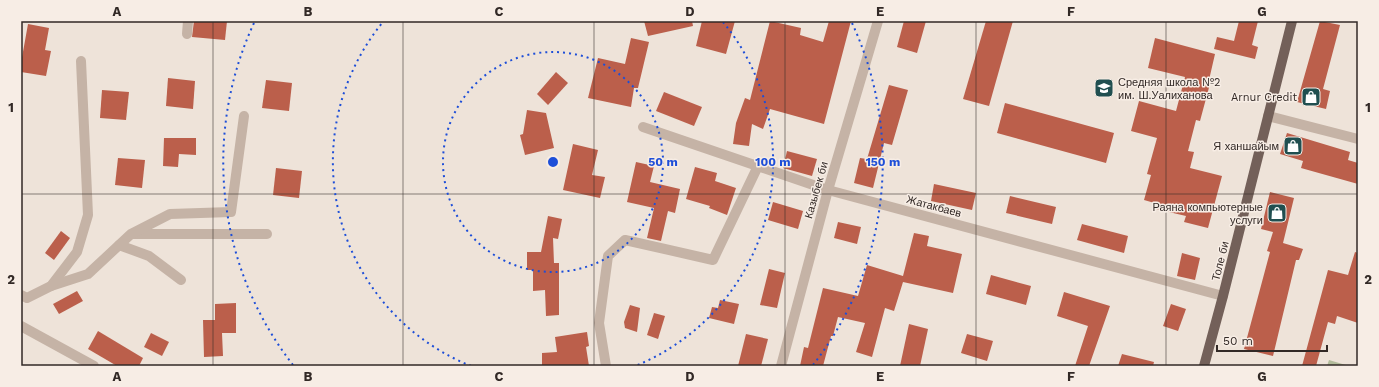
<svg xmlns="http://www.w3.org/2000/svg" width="1379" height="387" font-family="'Work Sans',sans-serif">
<rect width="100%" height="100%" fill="#eee3d9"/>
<polygon fill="#b3bc9b" points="1329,360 1349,366 1327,366"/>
<g fill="#bb5f4b">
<polygon points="194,21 227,21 225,40 192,37"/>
<polygon points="644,21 692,21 693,26 648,36"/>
<polygon points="702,21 735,21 726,54 696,46"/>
<polygon points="770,21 801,28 800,35 823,42 829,21 851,21 824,124 770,109 763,129 752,124 749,146 733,144 736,123 745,98 750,100"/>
<polygon points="904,21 926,21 917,53 897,47"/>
<polygon points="986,21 1013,21 989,106 963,99"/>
<polygon points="1239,21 1258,21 1252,45 1258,47 1255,59 1214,49 1217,37 1234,41"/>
<polygon points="1320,21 1340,25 1323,89 1330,91 1326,109 1297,102"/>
<polygon points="28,24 49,28 45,50 51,51 46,76 21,72 21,63"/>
<polygon points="631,38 649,42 638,88 634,88 631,107 588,98 598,58 625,64"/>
<polygon points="1155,38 1215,54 1209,80 1211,80 1200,121 1196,120 1188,151 1194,152 1190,168 1222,176 1208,228 1184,222 1186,216 1156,209 1158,204 1144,200 1151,175 1147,174 1157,138 1131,131 1139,101 1176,111 1185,77 1148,68"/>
<polygon points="556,72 568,83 548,105 537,94"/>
<polygon points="168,78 195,81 193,109 166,106"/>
<polygon points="266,80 292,83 289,111 262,108"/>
<polygon points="889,85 908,90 892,145 884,143 873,188 854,183 860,158 867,159"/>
<polygon points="102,90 129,92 126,120 100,118"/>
<polygon points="664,92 702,107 694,126 656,111"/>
<polygon points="1005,103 1114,133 1106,163 997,133"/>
<polygon points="527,110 546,113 554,148 525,155 520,135 523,134"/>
<polygon points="1287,133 1350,152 1348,160 1358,163 1358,184 1301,168 1303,161 1280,154"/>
<polygon points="164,138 196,138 196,155 179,154 178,167 163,166"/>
<polygon points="573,144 598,150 592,175 605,177 600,198 563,190"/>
<polygon points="787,151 817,159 812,176 783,168"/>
<polygon points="118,158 145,160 142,188 115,185"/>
<polygon points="636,162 654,166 650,182 680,189 675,213 668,211 661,241 647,238 654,208 627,202"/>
<polygon points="695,167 717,173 715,181 736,188 727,215 709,208 710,206 686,199"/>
<polygon points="276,168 302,171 299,198 273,195"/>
<polygon points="934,184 976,193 972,210 931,201"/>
<polygon points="1270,192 1294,198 1283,243 1303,249 1299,260 1296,260 1273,356 1244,349 1270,252 1267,251 1273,232 1261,229"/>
<polygon points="1010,196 1056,207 1052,224 1006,213"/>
<polygon points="773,202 803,211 798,229 768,220"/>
<polygon points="548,216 562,219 558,239 553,238 554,263 559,263 559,315 546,316 545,290 533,291 533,270 527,270 527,252 541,252"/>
<polygon points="838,222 861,227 857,244 834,238"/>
<polygon points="1082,224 1128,236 1124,253 1077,240"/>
<polygon points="61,231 70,238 54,260 45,253"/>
<polygon points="914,233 929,236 927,246 962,254 953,293 903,282 894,311 885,308 872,357 856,352 865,323 838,317 833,336 831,336 823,366 800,366 804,347 808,348 823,288 858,296 867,265 903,276"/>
<polygon points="1355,252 1358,253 1358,323 1337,316 1335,324 1328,322 1316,366 1302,366 1328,270 1348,275"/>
<polygon points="1182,253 1200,258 1195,280 1177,276"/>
<polygon points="769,269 785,273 777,308 760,305"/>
<polygon points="991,275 1031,286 1026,305 986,294"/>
<polygon points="77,291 83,301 59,314 53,304"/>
<polygon points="1064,292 1110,306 1089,366 1075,366 1088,326 1057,316"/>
<polygon points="720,300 739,304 734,324 709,318 712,307 718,308"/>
<polygon points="236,303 236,333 222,333 223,356 204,357 203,320 215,320 215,304"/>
<polygon points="1171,304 1186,309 1178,331 1163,326"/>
<polygon points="630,305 640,308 637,332 625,328 624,322"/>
<polygon points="654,313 665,316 658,339 647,335"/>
<polygon points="909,324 928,329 920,366 900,366"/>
<polygon points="98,331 143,358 139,366 117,366 88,349"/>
<polygon points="587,332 589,346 586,347 589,366 542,366 542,353 557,352 555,337"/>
<polygon points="151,333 169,342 162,356 144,347"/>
<polygon points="746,334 768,339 761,366 738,366"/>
<polygon points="967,334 993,341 987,361 961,353"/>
<polygon points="1122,354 1154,362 1153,366 1118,366"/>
</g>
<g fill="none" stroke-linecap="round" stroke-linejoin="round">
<g stroke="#c5b3a6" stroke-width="10">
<polyline points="187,34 188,21"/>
<polyline points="1268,116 1358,139"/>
<polyline points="643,127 828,190 1223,296"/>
<polyline points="133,234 267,234"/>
<polyline points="119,245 149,256 181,280"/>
<polyline points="51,286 88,274 131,234 170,214 231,212 244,116"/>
<polyline points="21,295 27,298 51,286 77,252 88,215 81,61"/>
<polyline points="21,326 94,366"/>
<polyline points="606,366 599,323 608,256 625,240 713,260 758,166"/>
<polyline points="781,366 828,190 878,21"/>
</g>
<polyline stroke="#736059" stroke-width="10" points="1204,366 1223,296 1292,21"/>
</g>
<path fill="none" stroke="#322926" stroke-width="1" stroke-opacity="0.55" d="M213 21V366M403 21V366M594 21V366M785 21V366M976 21V366M1166 21V366M21 194H1358"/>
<g fill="none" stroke="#1d4ed8" stroke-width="2" stroke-dasharray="2 4">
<circle cx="553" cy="162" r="110"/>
<path d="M471 366A220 220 0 0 1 383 22M723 22A220 220 0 0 1 635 366"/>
<path d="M293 365A330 330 0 0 1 254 23M852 23A330 330 0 0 1 813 365"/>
</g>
<defs>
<symbol id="school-square" viewBox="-11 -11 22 22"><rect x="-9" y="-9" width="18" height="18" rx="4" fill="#204f50" stroke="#f7ede5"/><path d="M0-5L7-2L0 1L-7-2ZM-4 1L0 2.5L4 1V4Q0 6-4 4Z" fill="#fff"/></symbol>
<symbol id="shop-square" viewBox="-11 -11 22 22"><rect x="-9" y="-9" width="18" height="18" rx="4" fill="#204f50" stroke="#f7ede5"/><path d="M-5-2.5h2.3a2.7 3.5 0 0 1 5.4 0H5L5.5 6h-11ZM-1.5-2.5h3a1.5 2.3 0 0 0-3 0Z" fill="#fff"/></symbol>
</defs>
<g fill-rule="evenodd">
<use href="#school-square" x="1093" y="77" width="22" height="22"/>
<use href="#shop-square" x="1300" y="86" width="22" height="22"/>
<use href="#shop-square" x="1282" y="135" width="22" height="22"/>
<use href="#shop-square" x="1266" y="202" width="22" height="22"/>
</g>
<g text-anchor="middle" stroke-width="3" stroke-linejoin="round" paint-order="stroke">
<g font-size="11" fill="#322926" stroke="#f7ede5" text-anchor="end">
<text x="1118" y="86" text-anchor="start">Средняя школа №2<tspan x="1118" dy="13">им. Ш.Уалиханова</tspan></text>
<text x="1297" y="101">Arnur Credit</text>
<text x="1279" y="150">Я ханшайым</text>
<text x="1263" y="211">Раяна компьютерные<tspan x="1263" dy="13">услуги</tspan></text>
</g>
<g font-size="11" fill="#322926" stroke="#f7ede5">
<text transform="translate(816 190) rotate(-74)" y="4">Казыбек би</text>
<text transform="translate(934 206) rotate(15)" y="4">Жатакбаев</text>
<text transform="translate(1220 261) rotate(-76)" y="4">Толе би</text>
</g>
</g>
<circle cx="553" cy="162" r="6" fill="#1d4ed8" stroke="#f7ede5" stroke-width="2"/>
<g font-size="12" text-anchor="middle" font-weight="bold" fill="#1d4ed8" stroke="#f7ede5" stroke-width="3" stroke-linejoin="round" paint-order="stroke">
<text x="663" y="166">50 m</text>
<text x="773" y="166">100 m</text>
<text x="883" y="166">150 m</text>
</g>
<rect width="1379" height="387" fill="none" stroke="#f7ede5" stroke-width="44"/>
<path d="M1217 345v6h110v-6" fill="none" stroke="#322926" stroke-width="2"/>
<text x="1223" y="345" font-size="12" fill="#322926" stroke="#f7ede5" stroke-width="3" paint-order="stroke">50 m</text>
<rect x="22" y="22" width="1335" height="343" fill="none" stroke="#322926" stroke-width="1.5"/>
<g font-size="13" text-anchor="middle" font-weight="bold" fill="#322926">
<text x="117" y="16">A</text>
<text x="308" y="16">B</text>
<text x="499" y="16">C</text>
<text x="690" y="16">D</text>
<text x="880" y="16">E</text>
<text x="1071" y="16">F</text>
<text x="1262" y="16">G</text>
<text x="11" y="112">1</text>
<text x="1368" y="112">1</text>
<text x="11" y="284">2</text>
<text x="1368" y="284">2</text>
<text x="117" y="381">A</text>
<text x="308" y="381">B</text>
<text x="499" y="381">C</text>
<text x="690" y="381">D</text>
<text x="880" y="381">E</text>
<text x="1071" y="381">F</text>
<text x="1262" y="381">G</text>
</g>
</svg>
